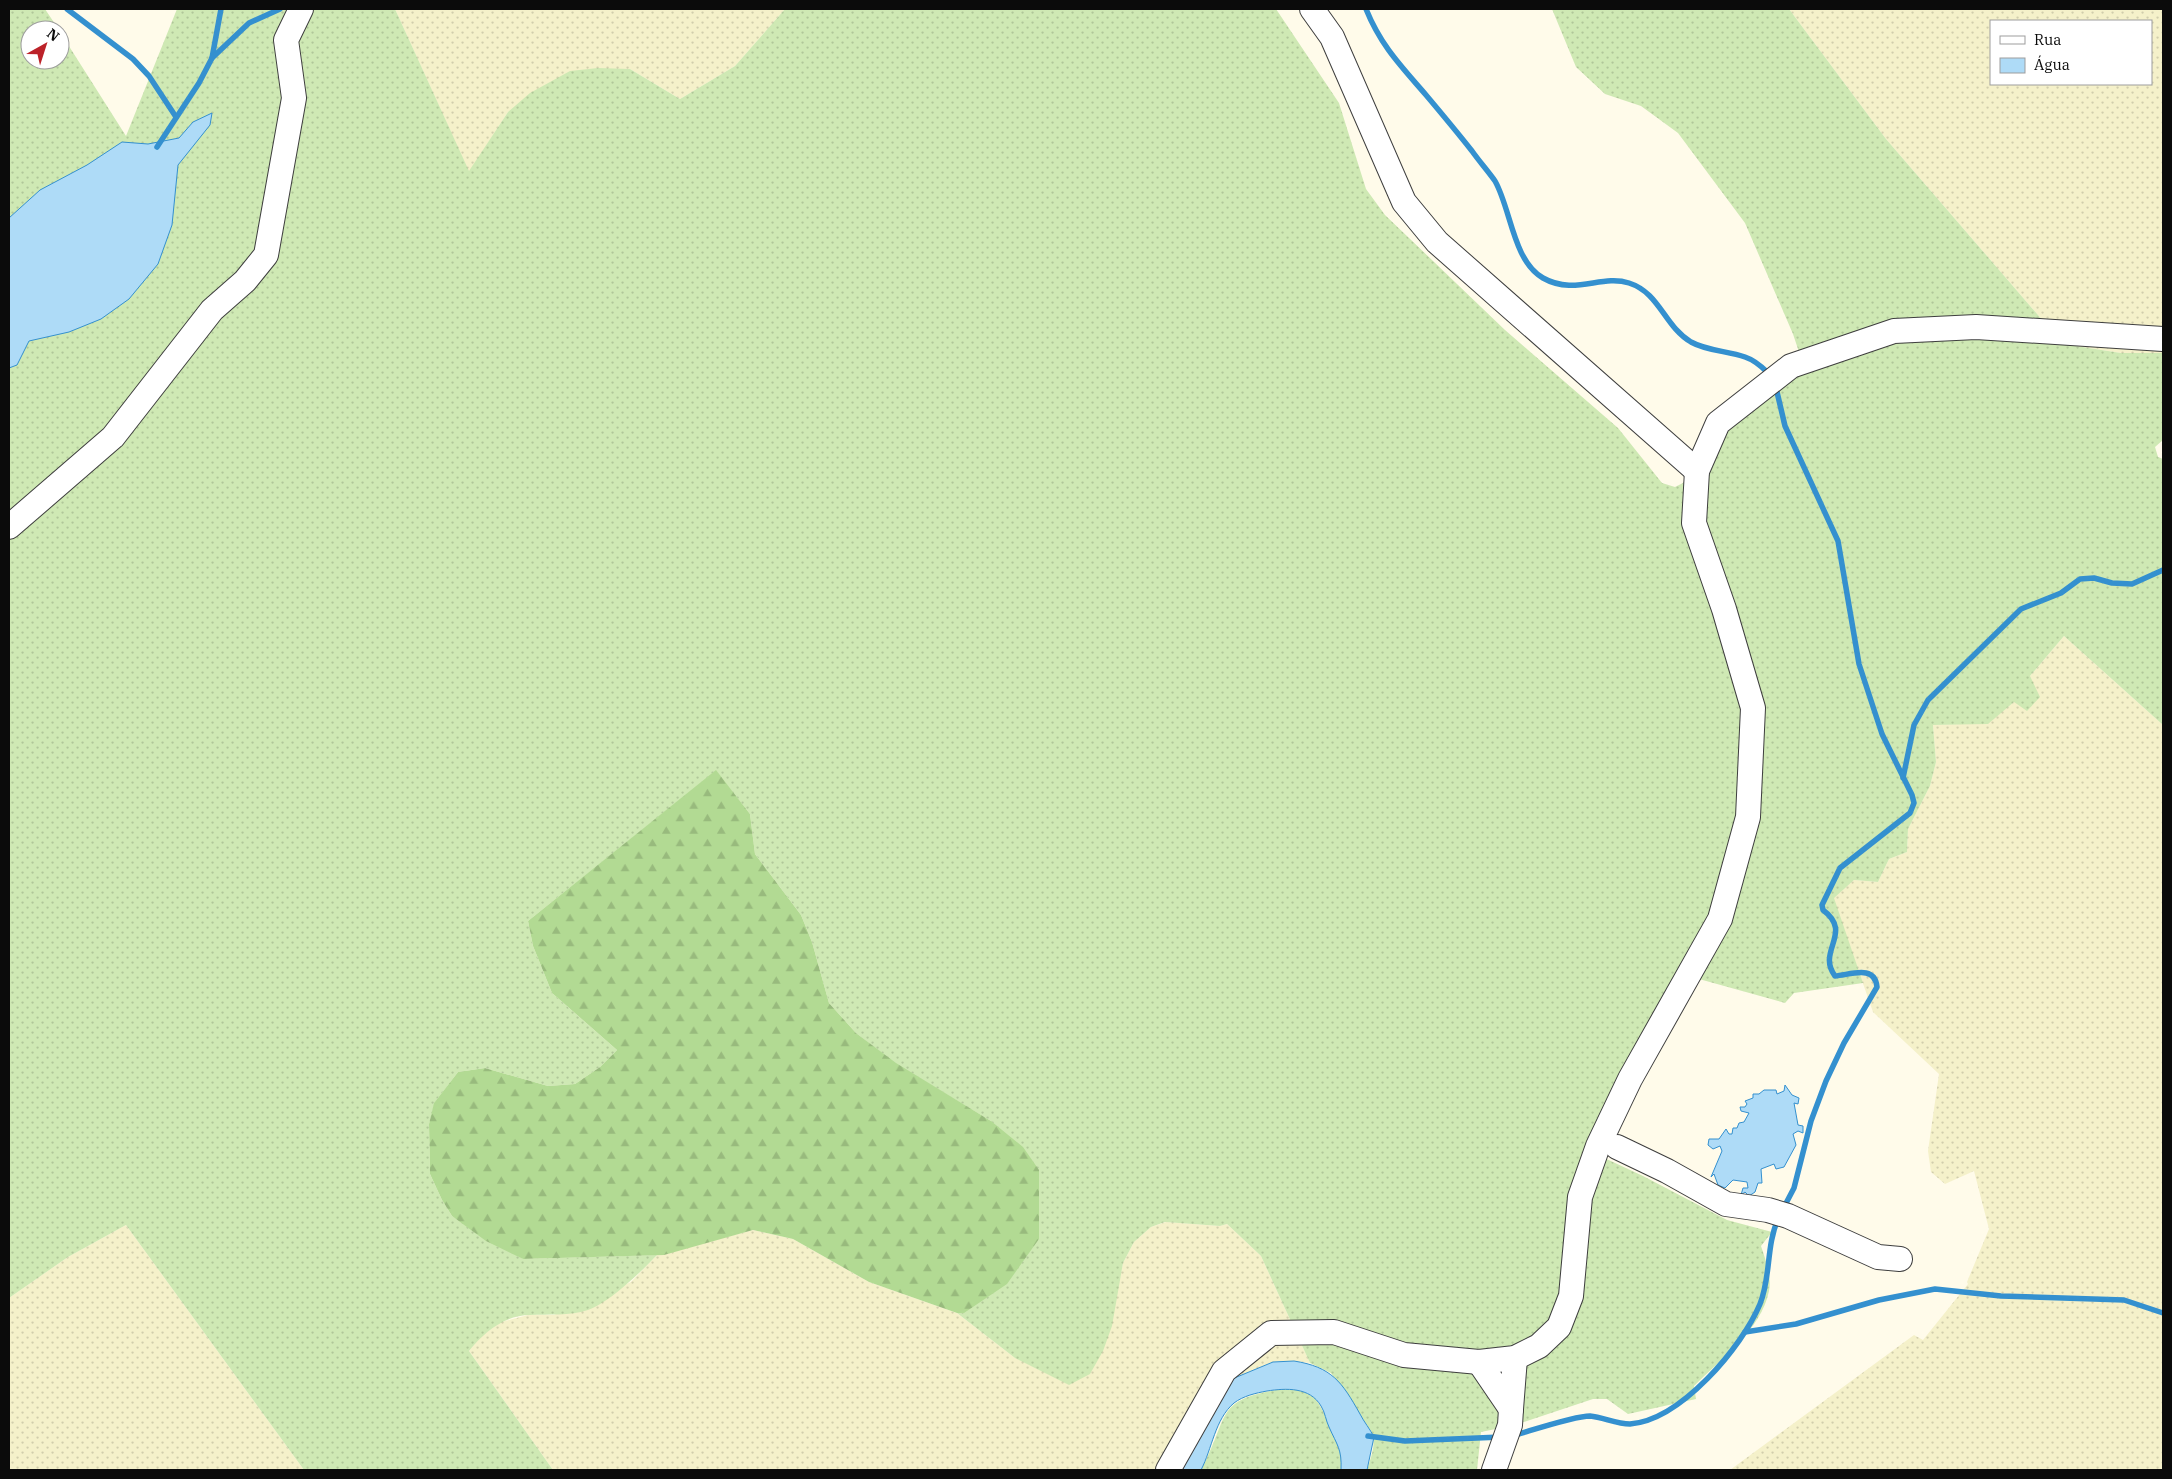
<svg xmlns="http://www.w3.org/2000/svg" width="2172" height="1479" font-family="'IBM Plex Serif',serif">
<defs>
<pattern id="farmland-dots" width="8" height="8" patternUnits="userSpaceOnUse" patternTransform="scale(1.25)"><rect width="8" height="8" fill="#f5f1ca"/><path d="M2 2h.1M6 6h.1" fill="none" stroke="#d1cdac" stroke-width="1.8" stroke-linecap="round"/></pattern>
<pattern id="grass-dots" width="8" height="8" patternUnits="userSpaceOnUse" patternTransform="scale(1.25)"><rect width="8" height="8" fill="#cfe9b4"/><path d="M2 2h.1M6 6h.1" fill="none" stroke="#b0c699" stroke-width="1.8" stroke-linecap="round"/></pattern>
<pattern id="forest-firs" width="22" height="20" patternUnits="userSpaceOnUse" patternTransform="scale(1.25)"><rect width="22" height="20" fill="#b2da93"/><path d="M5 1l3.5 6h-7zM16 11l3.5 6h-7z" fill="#98ba7d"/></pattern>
</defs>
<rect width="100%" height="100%" fill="#fffbea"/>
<g fill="url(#farmland-dots)" fill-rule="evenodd">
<polygon points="395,9 785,9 735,66 680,99 630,69 508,112 469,172"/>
<path d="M1789 9H2163V353H2121L2063 344 1886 139ZM1991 21H2151V84H1991Z"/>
<polygon points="2064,636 2163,725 2163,1470 1730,1470 1914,1335 1923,1340 1968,1284 1967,1282 1989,1229 1974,1171 1945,1184 1931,1172 1928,1151 1939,1074 1873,1012 1833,898 1854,880 1878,882 1889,859 1907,852 1908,829 1930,786 1936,762 1933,725 1988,723 2014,702 2030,676"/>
<polygon points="1166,1222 1220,1226 1227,1224 1261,1256 1310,1363 1294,1361 1273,1362 1253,1370 1184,1455 1182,1470 553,1470 469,1351 480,1337 501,1322 528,1315 554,1315 631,1282 657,1255 753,1230 793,1239 869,1282 957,1313 1015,1358 1118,1287 1123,1263 1134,1242 1151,1227"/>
<polygon points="126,1225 304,1470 9,1470 9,1298 68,1257"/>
</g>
<g fill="url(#grass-dots)">
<path d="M9 9H45L59 30H30V60H60V32L126 136 177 9H395L469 171 508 112 530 93 570 71 598 68 630 69 680 99 735 66 785 9H1276L1339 103 1366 189 1385 215 1505 330 1618 428 1662 483 1675 487 1683 483 1711 443 1799 352 1793 334 1745 223 1678 133 1641 106 1605 94 1576 67 1552 9H1789L1886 139 2063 344 2121 353H2163V440L2155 447 2158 457 2163 459V725L2064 636 2030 676 2040 697 2027 711 2014 702 1988 724 1933 725 1936 762 1930 786 1908 829 1907 852 1889 859 1878 882 1854 880 1834 898 1863 983 1794 993 1785 1003 1681 974 1585 1149 1643 1176 1727 1220 1772 1232 1761 1246C1765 1258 1772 1277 1769 1291 1761 1330 1721 1359 1694 1386L1696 1399 1628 1414 1607 1399H1593L1515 1425 1481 1432 1477 1470H1367C1371 1457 1377 1443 1371 1431L1331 1373 1310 1363 1261 1256 1227 1224 1220 1226 1165 1222 1151 1227 1134 1242 1123 1263 1112 1326 1103 1351 1090 1374 1069 1385 1015 1358 957 1313H964L991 1121 896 1064 856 1033 829 1003 812 942 801 915 755 854 750 814 716 771 528 921 533 946 552 993 617 1050 600 1067 575 1084 548 1086 485 1068 458 1072 435 1102 429 1124 430 1174 442 1200 452 1216 523 1259 657 1255C641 1272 610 1302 588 1310 569 1316 549 1314 530 1315 505 1315 484 1332 469 1351L553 1470H304L126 1225 68 1257 9 1298Z"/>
<path d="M1289 1388C1298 1390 1307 1392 1315 1398 1319 1402 1340 1444 1341 1450 1342 1457 1341 1464 1341 1470H1201C1232 1412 1212 1399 1289 1388Z"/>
</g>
<polygon fill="url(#forest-firs)" points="716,770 750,814 755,854 801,915 812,942 829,1003 856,1033 896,1063 991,1121 1023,1147 1039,1170 1039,1239 1007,1284 964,1313 957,1313 869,1282 793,1239 753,1230 664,1255 523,1259 486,1241 452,1216 442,1200 430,1174 429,1124 434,1103 458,1072 485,1068 548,1086 575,1084 600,1067 617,1050 552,993 533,946 528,921"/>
<g fill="#aedbf7" stroke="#3490cf">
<polygon points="212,113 210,125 178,165 172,225 158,264 129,299 101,319 69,332 29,341 17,365 9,368 9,218 40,190 87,165 122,142 148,144 179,138 193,122"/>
<polygon points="1785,1085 1792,1095 1799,1098 1798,1104 1794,1103 1798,1125 1803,1126 1803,1133 1798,1131 1793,1134 1796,1145 1784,1167 1776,1169 1774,1164 1761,1169 1762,1183 1758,1183 1755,1192 1749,1196 1745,1192 1741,1195 1743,1188 1748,1188 1747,1182 1733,1180 1725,1188 1718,1185 1714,1174 1711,1177 1722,1151 1720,1146 1713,1149 1708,1145 1709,1139 1719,1139 1726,1129 1729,1134 1732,1134 1733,1128 1737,1128 1739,1123 1744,1122 1749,1113 1741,1111 1740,1107 1745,1107 1747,1104 1745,1101 1753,1098 1753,1094 1759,1094 1764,1090 1776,1090 1777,1094 1784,1091"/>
<path d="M1294 1361C1332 1367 1342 1382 1360 1414 1364 1422 1370 1429 1374 1437L1367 1470H1341C1342 1449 1337 1445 1329 1427 1326 1421 1325 1412 1321 1406 1310 1387 1286 1388 1267 1391 1256 1393 1243 1396 1234 1403 1215 1419 1212 1449 1201 1470H1182L1184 1455 1232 1379 1273 1362Z"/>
</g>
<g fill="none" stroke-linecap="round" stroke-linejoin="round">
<g stroke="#3490cf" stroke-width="5.5">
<polyline points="67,9 133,59 149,76 176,117"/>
<path d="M1366 9C1381 46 1401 66 1426 95 1442 114 1457 132 1472 151 1479 161 1488 171 1495 181 1511 209 1513 261 1543 278 1575 296 1601 274 1629 283 1660 293 1664 326 1691 342 1707 351 1728 351 1745 357 1754 360 1761 366 1767 372"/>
<polyline points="212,58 221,9"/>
<polyline points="157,147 199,83 212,58 249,23 280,9"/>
<path d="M1777 392 1785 426 1838 541 1859 664 1882 734 1912 795 1914 803 1910 813 1840 868 1822 905 1823 910C1854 933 1816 951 1835 976 1850 975 1875 964 1877 987L1844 1043 1826 1081 1811 1121 1794 1188 1783 1209"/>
<polyline points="1903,778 1914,725 1928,700 2021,609 2061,593 2080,579 2094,578 2112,583 2132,584 2163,570"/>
<polyline points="1745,1332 1796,1324 1879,1300 1935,1289 2001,1296 2124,1300 2163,1313"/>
<polyline points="1368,1436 1405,1441 1501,1437"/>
<path d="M1512 1436C1530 1431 1574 1416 1590 1416 1603 1417 1616 1424 1630 1424 1681 1420 1742 1347 1760 1304 1771 1277 1766 1246 1778 1219"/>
</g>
<defs>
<g id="minor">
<polyline points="1312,9 1332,37 1404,202 1437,242 1697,471"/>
<polyline points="9,527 113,437 212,310 245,281 266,255 294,98 286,40 301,9"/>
<polyline points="1617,1147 1667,1171 1726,1204 1768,1210 1788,1216 1878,1257 1900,1259"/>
<polyline points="1479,1362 1511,1409 1515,1358"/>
<polyline points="1168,1470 1224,1371 1271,1333 1334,1332 1404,1355 1479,1362 1515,1358 1539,1346 1559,1327 1571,1296 1580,1197 1598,1146 1630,1079 1720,919 1748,817 1753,708 1724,609 1694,523 1697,471 1718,423 1791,366 1894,331 1976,327 2163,339"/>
<polyline points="1494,1470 1510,1425 1511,1409"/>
</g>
</defs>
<use href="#minor" stroke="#3e3e3e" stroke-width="26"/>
<use href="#minor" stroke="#fff" stroke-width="24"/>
</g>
<rect width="2172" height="1479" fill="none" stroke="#0b0b0b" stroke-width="20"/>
<rect x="1990" y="20" width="162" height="65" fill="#ffffff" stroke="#9d9d9d"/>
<rect x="2000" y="36" width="25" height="8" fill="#ffffff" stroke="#9d9d9d"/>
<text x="2034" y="45" font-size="15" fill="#0b0b0b">Rua</text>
<rect x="2000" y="58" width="25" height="15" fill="#aedbf7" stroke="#9d9d9d"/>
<text x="2034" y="70" font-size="15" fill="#0b0b0b">Água</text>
<g transform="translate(45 45) rotate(39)"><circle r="24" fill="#ffffff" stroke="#9d9d9d"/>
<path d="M0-4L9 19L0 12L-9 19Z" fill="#bc2229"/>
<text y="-8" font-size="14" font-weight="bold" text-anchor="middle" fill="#0b0b0b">N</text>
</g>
</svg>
